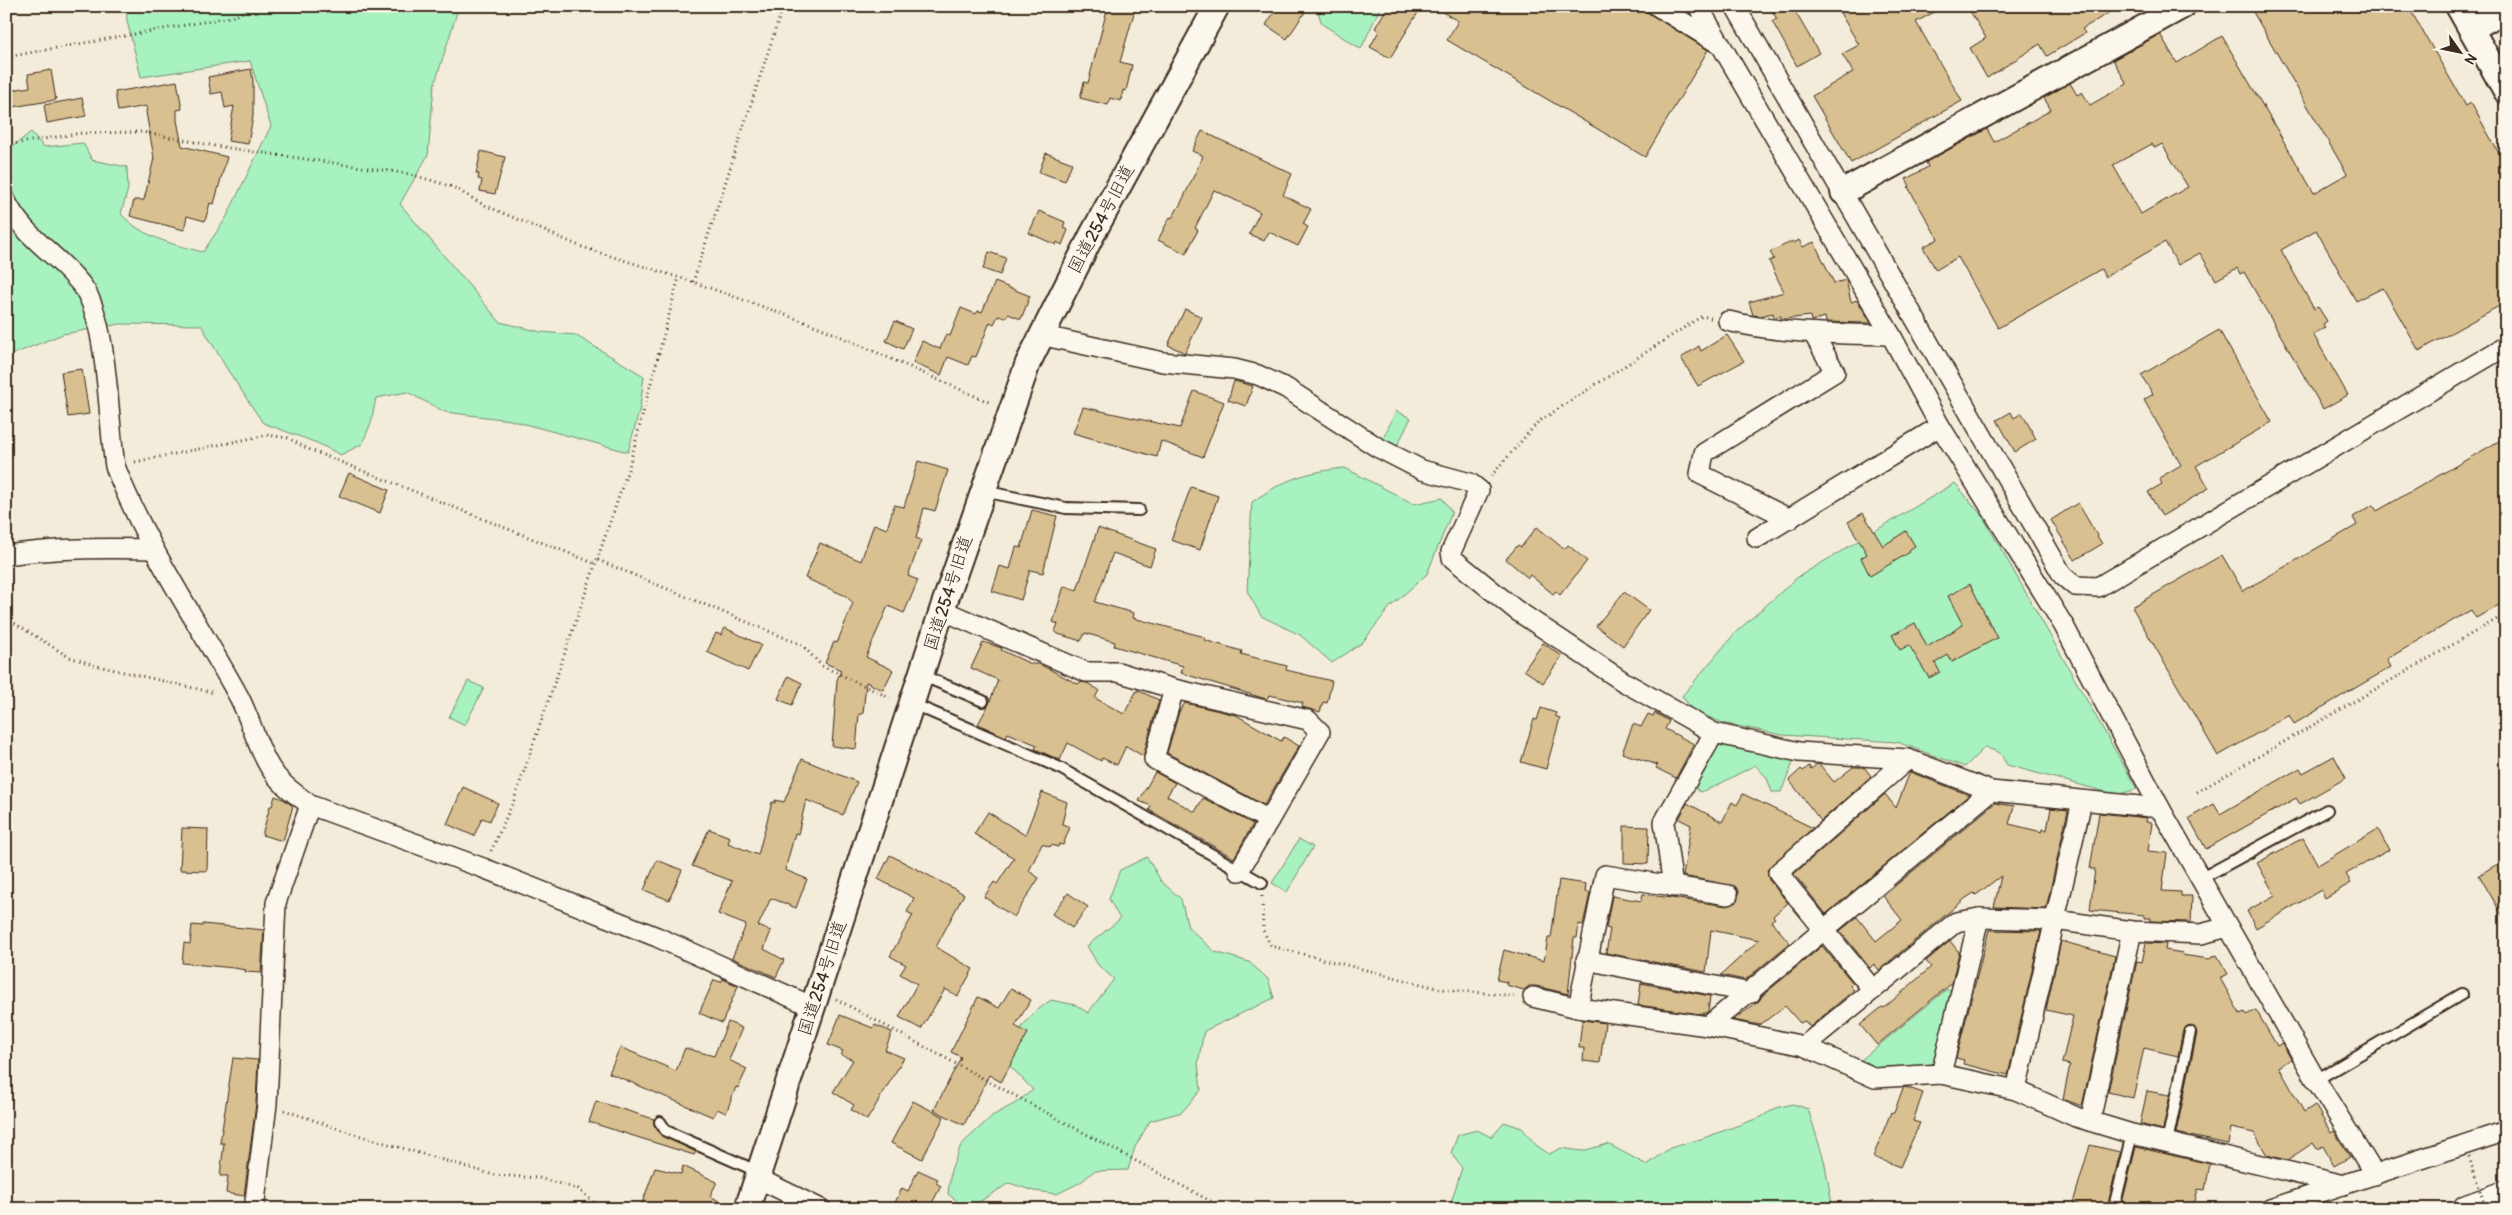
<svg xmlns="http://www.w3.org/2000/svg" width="2512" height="1215" font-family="Pangolin,'Klee One',sans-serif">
<rect width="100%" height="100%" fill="#f4ecda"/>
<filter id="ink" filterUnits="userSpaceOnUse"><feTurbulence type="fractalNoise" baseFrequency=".02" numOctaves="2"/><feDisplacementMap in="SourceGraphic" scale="10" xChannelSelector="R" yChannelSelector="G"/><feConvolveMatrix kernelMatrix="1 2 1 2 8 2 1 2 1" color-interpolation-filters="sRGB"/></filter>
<g filter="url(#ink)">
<g fill="#a8f2c0" stroke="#728e6f">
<path d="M126 6H459L434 86 428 155 400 204 500 322 541 332 575 335 644 376 640 408 628 452 510 420 445 412 407 392 376 398 371 423 362 444 341 455 317 443 263 423 227 369 201 325 120 324 63 334 6 357V152L31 132 44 147 83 143 92 160 127 167 128 189 121 214C142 237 174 245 203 252L226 218 271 126 250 61 141 77 127 21Z"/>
<polygon points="1316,6 1381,6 1361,49 1322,24"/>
<polygon points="1396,411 1411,418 1395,450 1381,443"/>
<path d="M1345 468 1414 504 1442 498 1452 512 1427 574 1390 607 1362 643 1332 663 1300 635 1261 616 1247 591 1252 502C1285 479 1305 472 1345 468Z"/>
<polygon points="1955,483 1983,517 2137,789 2117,795 2007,765 2000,753 1985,747 1965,767 1897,742 1782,735 1723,723 1693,711 1682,696 1735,633 1798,577"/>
<polygon points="468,681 484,688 465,725 449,717"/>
<polygon points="1716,743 1795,758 1781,792 1772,792 1767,778 1755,765 1714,787 1700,792 1692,785"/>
<polygon points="1299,839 1313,847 1287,892 1272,883"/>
<path d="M1147 857 1161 881 1181 899 1188 927 1215 952 1249 962 1268 979 1274 998 1204 1031 1198 1063 1201 1090 1182 1112 1150 1121 1135 1147 1128 1170 1094 1171 1081 1182 1057 1194 1034 1191 1009 1183 979 1202 963 1206 948 1194 951 1170 961 1145 992 1116 1014 1104 1033 1090 1009 1065C1014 1032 1024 1019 1051 1000L1076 1005 1088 1013 1114 979 1098 965 1087 946 1120 919 1109 899 1120 870Z"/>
<polygon points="1947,989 1952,993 1936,1059 1932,1064 1884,1073 1855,1065"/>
<polygon points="1793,1104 1808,1109 1824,1160 1833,1209 1449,1209 1462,1168 1451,1153 1458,1135 1477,1130 1491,1137 1504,1122 1522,1128 1536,1145 1549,1154 1561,1148 1582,1151 1608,1144 1647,1165 1670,1148 1701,1139 1761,1117 1776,1108"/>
</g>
<g fill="#d9c090" stroke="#3b2a1e" fill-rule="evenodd">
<polygon points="1108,6 1136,6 1120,62 1132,65 1126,91 1123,90 1121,101 1110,98 1108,105 1080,98 1084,82 1088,83"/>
<polygon points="1278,6 1309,6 1287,39 1266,25"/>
<polygon points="1388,6 1422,6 1390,58 1370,47 1379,31 1375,28"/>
<polygon points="1432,6 1637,6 1708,50 1645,157 1447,40 1458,21"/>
<polygon points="1769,6 1792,6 1819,53 1797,66 1772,21 1777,19"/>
<polygon points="1836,6 1945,6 1916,22 1962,101 1851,163 1812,96 1853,72 1842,54 1859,45"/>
<polygon points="1967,6 2120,6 2082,29 2085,33 2047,56 2040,44 1987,78 1970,48 1986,38"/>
<path d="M2264 6H2408L2466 106 2471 103 2506 166V302L2419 351 2383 288 2356 301 2316 230 2281 250 2314 309 2318 307 2327 321 2323 324 2325 328 2313 334 2348 395 2323 409 2244 272 2240 274 2237 268 2216 280 2200 253 2178 265 2165 242 2105 277 2101 269 1998 328 1958 257 1936 270 1923 247 1938 239 1908 187 1910 186 1906 179 1928 167 1926 162 1987 129 1994 142 2051 110 2044 98 2070 83 2077 95 2082 92 2090 105 2127 84 2113 60 2160 34 2177 63 2222 36 2314 193 2347 174 2253 12ZM2152 144 2155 148 2162 144 2188 187 2141 214 2113 165Z"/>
<polygon points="251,69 253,81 253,116 248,144 228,141 234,106 225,108 222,92 211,94 208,77"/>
<polygon points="51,70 56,100 6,108 6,91 30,87 28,74"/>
<polygon points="177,81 182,109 177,110 177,120 182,146 227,157 214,204 210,203 205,221 187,216 184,230 130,216 134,200 144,200 154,158 146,112 147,106 118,111 115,92"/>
<polygon points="82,98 86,116 47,123 44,105"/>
<polygon points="1202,131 1292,174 1283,195 1311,209 1303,224 1308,227 1298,246 1269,232 1264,241 1249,234 1260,212 1214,190 1195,228 1198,230 1186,254 1158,240 1170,217 1172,218 1181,203 1203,156 1192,151"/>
<polygon points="481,151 505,157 495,194 480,191 482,180 478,179 479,174 476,174"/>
<polygon points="1046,153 1072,163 1065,181 1039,172"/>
<polygon points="1039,211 1065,222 1063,228 1068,230 1062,245 1057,242 1056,245 1029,233"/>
<polygon points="1799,240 1803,247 1814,242 1834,283 1846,280 1851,302 1857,300 1871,323 1826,322 1825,317 1811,321 1810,316 1786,319 1781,319 1781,316 1774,318 1773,313 1760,316 1753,315 1749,302 1784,292 1769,261 1774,259 1770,252 1793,241 1794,243"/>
<polygon points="989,252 1006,258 1000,275 983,269"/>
<polygon points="995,282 1030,296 1021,319 1008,314 1006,318 998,316 994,324 990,322 976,357 972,356 968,365 948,357 941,375 913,363 922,341 940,349 946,334 950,336 961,308 976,314 978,311 982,312"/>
<polygon points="1185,309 1202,317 1185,353 1168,345"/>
<polygon points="895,321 912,329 903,349 886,341"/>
<polygon points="2219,330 2272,422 2196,466 2209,488 2162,516 2148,492 2162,484 2159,478 2181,465 2144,400 2153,394 2141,375"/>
<polygon points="1727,335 1744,361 1698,386 1681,358 1699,346 1701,351"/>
<polygon points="82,369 89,414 68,417 61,372"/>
<polygon points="1234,381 1253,386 1246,406 1228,400"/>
<polygon points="1194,391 1224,402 1203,457 1161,441 1157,457 1073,433 1083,407 1180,428"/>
<polygon points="2011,412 2014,418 2022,413 2036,439 2015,452 1997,420"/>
<polygon points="2506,437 2506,601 2476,618 2471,610 2387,659 2391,667 2294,724 2289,715 2218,756 2132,607 2222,555 2243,591 2357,525 2353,517 2373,505 2377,511"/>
<polygon points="918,461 948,470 935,511 924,508 916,538 921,540 908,576 918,580 911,597 904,613 888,606 866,657 893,670 883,690 866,682 863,714 859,714 856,749 832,746 837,680 841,670 825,663 834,642 837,643 853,603 846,596 805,578 820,543 861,561 874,524 887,529 894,505 904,507"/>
<polygon points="349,473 389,490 380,513 339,496"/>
<polygon points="1191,487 1218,496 1200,550 1171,540"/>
<polygon points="2078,503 2102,544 2075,560 2051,520"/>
<polygon points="1032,510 1057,516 1043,573 1030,570 1021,600 992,591 1000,566 1010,569 1016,547 1021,548"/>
<polygon points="1863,513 1883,546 1906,531 1915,546 1909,550 1910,552 1870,576 1861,558 1867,554 1848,522"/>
<polygon points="1537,527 1564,549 1568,545 1587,561 1560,595 1556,591 1553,594 1530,575 1528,578 1506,559 1518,545 1521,547"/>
<polygon points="1098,528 1156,549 1150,566 1113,553 1095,602 1134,613 1133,618 1205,637 1204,640 1242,651 1241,654 1287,666 1286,670 1332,681 1327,703 1323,702 1320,712 1302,707 1303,703 1270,695 1266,699 1181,673 1183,666 1114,646 1115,642 1085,633 1081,641 1058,634 1055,631 1058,624 1053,622 1064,586 1077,590"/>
<polygon points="1970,584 1997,638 1952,662 1948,655 1935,663 1940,672 1929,678 1909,645 1900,650 1892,635 1915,623 1927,647 1963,625 1948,596"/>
<polygon points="1624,592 1649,610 1623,646 1596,626"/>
<polygon points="725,628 761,645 748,671 707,652 716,633 721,635"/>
<polygon points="983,642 1002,648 1001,650 1031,664 1039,664 1078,684 1080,682 1087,683 1099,690 1095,698 1124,714 1137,690 1159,700 1143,756 1126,746 1117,765 1102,758 1101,761 1068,743 1060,760 1035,749 1037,745 1008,733 1006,737 978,724 989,704 998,680 971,668"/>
<polygon points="1543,643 1562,656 1543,683 1524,670"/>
<polygon points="788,676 802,683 792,705 778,699"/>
<polygon points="1185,703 1236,715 1281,741 1284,737 1299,746 1264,805 1167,753 1179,712"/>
<polygon points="1541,708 1556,713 1555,716 1560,718 1546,769 1521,762 1534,719 1537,720"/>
<polygon points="1655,713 1669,721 1665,729 1694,744 1676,778 1656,768 1658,765 1622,753 1633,724 1641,727 1648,714 1653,716"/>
<polygon points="2334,756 2346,778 2300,804 2296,798 2206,849 2189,818 2214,804 2220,814 2300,768 2303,773"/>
<polygon points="802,759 857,782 843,815 806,800 798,834 795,833 785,870 807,879 796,908 771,898 758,926 771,931 764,949 784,960 776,977 732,958 746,925 718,914 732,881 692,866 709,829 730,837 728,843 758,855 772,802 775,803 775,800 784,802"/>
<polygon points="1817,764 1820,765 1834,782 1853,767 1864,767 1871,776 1821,821 1789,780 1801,769 1803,771 1809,766 1811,769"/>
<polygon points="1155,772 1175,783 1167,796 1195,812 1203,798 1253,824 1234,858 1149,810 1151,806 1139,801"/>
<polygon points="1910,772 1969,795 1826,914 1794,874 1885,794 1896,808"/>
<polygon points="463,787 498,803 490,821 482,818 474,836 447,824"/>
<polygon points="1042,792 1067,802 1062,824 1070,827 1063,845 1059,844 1058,847 1051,845 1050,847 1042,844 1029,871 1039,878 1014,917 984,897 994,882 997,884 1014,858 974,834 988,812 1025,835"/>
<polygon points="1743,794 1813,828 1767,870 1769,880 1788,903 1773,916 1775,918 1771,921 1790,943 1745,980 1721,975 1759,940 1711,930 1706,972 1606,953 1610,929 1606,928 1612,896 1641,901 1643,894 1727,906 1736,902 1739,891 1735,886 1683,876 1691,825 1679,819 1687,803 1722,822 1732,802 1737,805"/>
<polygon points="275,796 283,799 293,806 283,841 262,835 270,806 272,806"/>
<polygon points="1995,803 2014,806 2009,824 2042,832 2043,829 2047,830 2051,808 2068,810 2046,909 1994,907 2001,876 1976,895 1974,893 1966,898 1879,970 1874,964 1870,968 1840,931 1857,917 1876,941 1902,920 1883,896"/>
<polygon points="2099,813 2147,818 2146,822 2152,823 2148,851 2167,853 2162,891 2181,892 2181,896 2192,896 2191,922 2150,921 2151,918 2144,918 2144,915 2090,910 2095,869 2090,869"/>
<polygon points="1624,826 1649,827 1648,864 1624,863"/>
<polygon points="182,828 208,829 207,871 180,870"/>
<polygon points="2378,829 2389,850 2346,874 2351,883 2325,898 2321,890 2256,928 2247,911 2275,895 2257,863 2303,838 2318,865"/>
<polygon points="890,855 964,894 936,947 973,969 958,996 945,989 921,1029 899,1017 917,984 900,974 906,965 890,956 913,915 907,912 914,898 878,879"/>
<polygon points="2506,859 2506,922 2479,875"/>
<polygon points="657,860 682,870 669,900 644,890"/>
<polygon points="1559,880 1586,884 1585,892 1590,893 1583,925 1579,924 1577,938 1574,938 1568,994 1536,986 1529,986 1524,990 1506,985 1507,982 1497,980 1504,950 1544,961 1548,938 1551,938"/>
<polygon points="1068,893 1088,907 1072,928 1052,914"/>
<polygon points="203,924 264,930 261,973 245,972 246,970 234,968 182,963 184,943 190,944 192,925 203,926"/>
<polygon points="1989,930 2041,931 2008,1075 1963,1064 1964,1060 1956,1058"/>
<polygon points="1950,941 1959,952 1952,983 1877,1045 1860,1025 1882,1007 1884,1008 1931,967 1926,961"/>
<polygon points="2061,941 2115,956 2082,1106 2063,1099 2070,1065 2062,1063 2073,1016 2046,1010"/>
<polygon points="2146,943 2166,944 2165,950 2183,953 2182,955 2209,959 2217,955 2228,974 2220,978 2240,1014 2244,1012 2246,1015 2256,1010 2277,1046 2282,1043 2291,1059 2279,1067 2304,1112 2315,1105 2331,1133 2334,1131 2350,1157 2334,1166 2323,1146 2317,1149 2313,1143 2287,1160 2267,1155 2254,1133 2231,1128 2228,1144 2176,1133 2197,1033 2192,1025 2187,1026 2183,1030 2178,1056 2144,1048 2133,1098 2108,1092 2137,961 2142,962"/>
<polygon points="1822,946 1853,983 1850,986 1854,990 1823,1016 1810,1027 1805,1021 1800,1023 1785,1006 1760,1025 1733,1020 1759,1001 1762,996"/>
<polygon points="723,979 738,986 722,1023 699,1013 714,980 721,982"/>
<polygon points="1641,983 1710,996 1708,1012 1700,1014 1638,1005"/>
<polygon points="1011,988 1031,1000 1015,1026 1028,1033 1001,1082 989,1075 964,1125 934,1110 961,1057 951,1052 978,997 999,1008"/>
<polygon points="840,1015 873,1028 875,1025 892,1032 885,1050 904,1058 867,1120 851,1110 854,1105 833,1092 853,1060 841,1055 843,1051 828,1045"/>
<polygon points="1582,1020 1605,1023 1600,1063 1583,1061 1584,1048 1579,1048"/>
<polygon points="728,1022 742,1028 729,1060 747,1069 738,1088 736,1087 726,1113 717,1109 713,1117 609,1073 620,1047 676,1071 685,1048 714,1056"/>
<polygon points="233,1058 258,1060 256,1104 244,1196 226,1193 228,1176 220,1176 224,1143 220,1143"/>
<polygon points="1906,1087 1923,1093 1913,1121 1920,1123 1900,1167 1873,1157 1891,1112 1894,1113 1903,1088"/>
<polygon points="2147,1091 2170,1095 2163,1130 2140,1124"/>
<polygon points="596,1101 654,1119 654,1125 661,1135 696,1152 694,1155 589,1122"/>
<polygon points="913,1101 944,1117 922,1159 891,1143"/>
<polygon points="2090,1145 2120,1152 2107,1209 2077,1209 2078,1204 2073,1203"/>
<polygon points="2136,1147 2210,1164 2205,1190 2198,1189 2193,1209 2174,1209 2152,1204 2151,1209 2126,1209 2122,1203"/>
<polygon points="683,1166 717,1182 710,1196 734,1209 640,1209 655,1168 681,1174"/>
<polygon points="918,1170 938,1179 936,1183 941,1186 929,1209 892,1209 902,1188 908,1191"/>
</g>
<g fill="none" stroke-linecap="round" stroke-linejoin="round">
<defs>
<g id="service">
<polyline points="983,491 1066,508 1139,510"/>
<polyline points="921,675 983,701"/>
<polyline points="913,704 1058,767 1262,883"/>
<polyline points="2200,879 2327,810"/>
<polyline points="2316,1080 2462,994"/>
<polyline points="660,1122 666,1131 759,1172"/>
<polyline points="2167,1142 2190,1032"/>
<polyline points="2119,1209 2114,1207 2132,1134"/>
</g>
<g id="minor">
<polyline points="1657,6 1719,44"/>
<polyline points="1698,6 1891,335 1940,426 2064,626 2160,808 2316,1080 2375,1175"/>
<polyline points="1735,6 2063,576 2075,586 2098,587 2506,346"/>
<path d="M6 201C23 237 60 256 83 287 108 321 108 421 115 466 147 549 197 620 239 697 251 720 257 748 271 769 281 785 296 794 310 805"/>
<path d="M1728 321C1781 334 1837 334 1891 335"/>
<polyline points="1040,335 1163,362 1234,369 1258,375 1286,388 1377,447 1422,470 1470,483 1479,490 1451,552 1452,558 1516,610 1624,682 1714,733 1799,752 1908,759 1991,791 2160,808"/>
<polyline points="1790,519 1700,474 1704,453 1835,372 1813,333"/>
<polyline points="1757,538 1940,426"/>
<path d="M6 555C55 548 103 548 151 549"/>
<polyline points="942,610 1086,672 1118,672 1174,689 1308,720 1320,732 1269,820 1154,759 1174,689"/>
<polyline points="1239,871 1269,820"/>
<polyline points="1673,887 1664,822 1714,733"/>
<polyline points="1586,960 1751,993"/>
<polyline points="1873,990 1778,873 1908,759"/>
<polyline points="1533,997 1578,1008 1708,1026 1804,1046 1875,1078 1941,1074 2016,1090 2076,1117 2132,1134 2344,1185"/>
<polyline points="1578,1008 1605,875 1728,895"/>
<polyline points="1708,1026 1991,791"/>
<polyline points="1804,1046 1956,922 1979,918 2055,920 2132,931 2201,934 2228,927"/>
<polyline points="1941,1074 1979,918"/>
<polyline points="2016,1090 2082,801"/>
<polyline points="2090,1121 2132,931"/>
<polyline points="757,1178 821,1209"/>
<polyline points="254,1209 267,1104 276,903 310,805 483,868 657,937 813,1007"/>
<polyline points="2270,1209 2506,1131"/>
</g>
<g id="tertiary">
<polyline points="2458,6 2506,91"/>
<polyline points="2471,29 2506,9"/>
<polyline points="1843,192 2183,6"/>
<polyline points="747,1209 942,610 1028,363 1092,235 1217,6"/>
</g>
<polyline id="motorway" points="2467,1209 2506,1195"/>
</defs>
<use href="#service" stroke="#3b2a1e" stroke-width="14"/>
<use href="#minor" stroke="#3b2a1e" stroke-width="22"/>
<use href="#tertiary" stroke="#3b2a1e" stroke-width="28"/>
<use href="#motorway" stroke="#3b2a1e" stroke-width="31"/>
<g stroke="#3b2a1e" stroke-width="3" stroke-dasharray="1 4" stroke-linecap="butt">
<polyline points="6,57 236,16 251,6"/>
<polyline points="6,145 82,133 142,132 215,146 410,174 453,187 482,204 582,247 693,282 819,327 991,403"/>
<polyline points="693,282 783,6"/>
<polyline points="135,462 267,435 288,438 308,449 596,564"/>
<polyline points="1491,476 1538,422 1702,316 1711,318"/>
<polyline points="598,560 802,645 822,666 890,698"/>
<polyline points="6,618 69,657 98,666 215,693"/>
<polyline points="2197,792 2506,614"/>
<polyline points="491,851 514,800 628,470 679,277"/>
<polyline points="1262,896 1263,930 1271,946 1441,989 1514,996"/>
<polyline points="836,999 1225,1209"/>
<polyline points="284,1110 351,1133 494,1175 539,1178 578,1189 602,1209"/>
</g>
<use href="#service" stroke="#fbf7ec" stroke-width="10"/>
<use href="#minor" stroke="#fbf7ec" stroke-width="19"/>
<use href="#tertiary" stroke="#fbf7ec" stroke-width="24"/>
<use href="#motorway" stroke="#fbf7ec" stroke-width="28"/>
<polyline stroke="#3b2a1e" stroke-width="3" stroke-dasharray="1 4" stroke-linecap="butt" points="2469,1157 2486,1209"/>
</g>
</g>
<g text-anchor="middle" stroke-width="4" stroke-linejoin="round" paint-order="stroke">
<g font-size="18" fill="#3b2a1e" stroke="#fbf7ec">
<text transform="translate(1101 219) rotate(-62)" y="6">国道254号旧道</text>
<text transform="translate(948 593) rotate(-72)" y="6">国道254号旧道</text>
<text transform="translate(822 978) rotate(-72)" y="6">国道254号旧道</text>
</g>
</g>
<rect width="2512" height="1215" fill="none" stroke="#fbf7ec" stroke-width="25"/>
<rect x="12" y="12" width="2487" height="1190" fill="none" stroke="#3b2a1e" stroke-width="2" filter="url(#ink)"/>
<g transform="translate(2460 52) rotate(123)" stroke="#fbf7ec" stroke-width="4" paint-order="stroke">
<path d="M0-4L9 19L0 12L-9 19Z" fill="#3b2a1e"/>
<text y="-8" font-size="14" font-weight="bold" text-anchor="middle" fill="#3b2a1e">N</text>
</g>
</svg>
